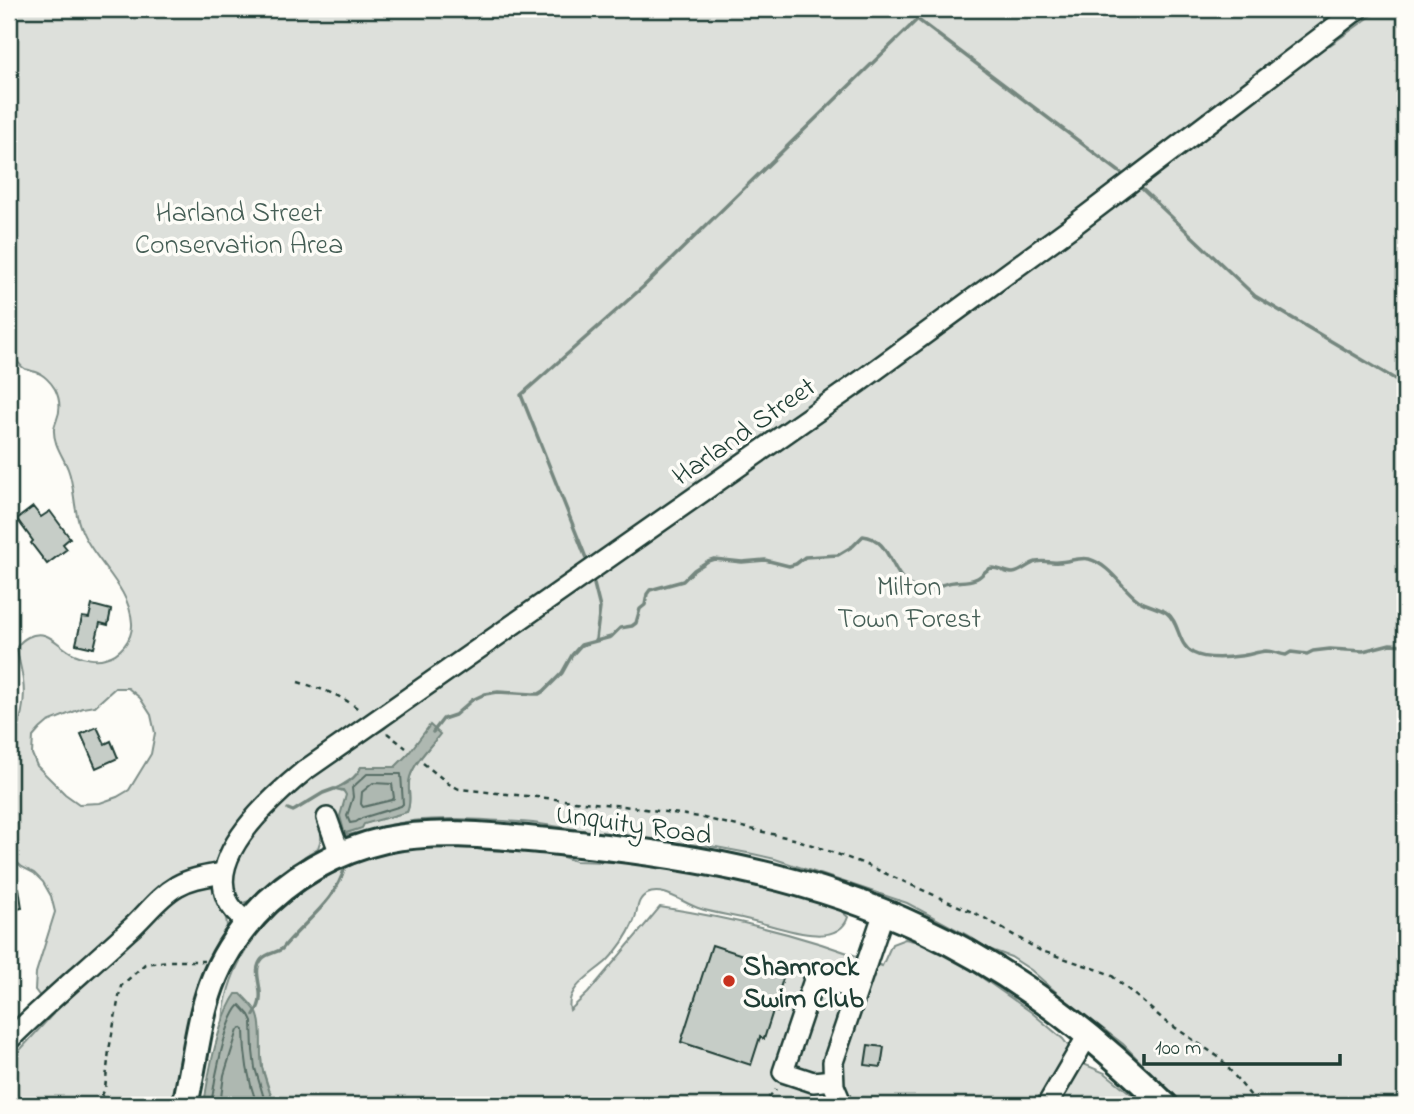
<svg xmlns="http://www.w3.org/2000/svg" width="1414" height="1114" font-family="'Indie Flower',sans-serif">
<rect width="100%" height="100%" fill="#fdfcf7"/>
<filter id="ink" filterUnits="userSpaceOnUse"><feTurbulence type="fractalNoise" baseFrequency=".0143" numOctaves="2"/><feDisplacementMap in="SourceGraphic" scale="14" xChannelSelector="R" yChannelSelector="G"/><feConvolveMatrix kernelMatrix="1 2 1 2 8 2 1 2 1" color-interpolation-filters="sRGB"/></filter>
<g filter="url(#ink)">
<g fill="#dde0db" stroke="#7e8e88" stroke-width="2" fill-rule="evenodd">
<path d="M9 9H1344L1130 169 1128 173 1058 226 1031 244 859 373 371 713H368L360 722 257 804 219 903C224 913 229 921 226 932 219 943 212 953 207 965 187 1010 185 1058 175 1105H9V1062L53 1014 35 990 36 973 55 912 51 896 43 882 34 873 22 867 13 859 9 842V742C21 726 26 702 23 681 22 670 18 659 17 647 20 642 22 640 28 637 48 627 58 647 74 654 83 658 96 661 105 658 120 655 133 639 132 623 130 586 92 560 80 526 73 508 75 487 68 469 63 456 53 444 54 429 54 427 56 422 57 419 61 409 60 399 55 389 51 382 43 374 36 372 35 372 26 369 25 369 18 365 13 355 9 348ZM115 688H128L140 698 151 715 155 733 151 754 129 790 117 797 100 803 79 804 65 794 37 766 32 754 33 737 40 729 48 722 83 708 95 706Z"/>
<path d="M1381 9H1405V1105H1182L1123 1044 1065 1000 1031 970 1011 957 989 949 967 935 907 903 775 859 753 854 716 847 648 840 533 823C493 820 452 817 412 821 389 824 366 832 343 836L322 815 321 839 318 848 305 856 273 882 252 900 243 903C236 899 235 893 233 885 226 857 278 803 299 785 323 766 349 750 374 732 381 733 390 725 393 719L875 380 1328 44 1330 45ZM440 734C430 747 415 762 410 777 406 788 413 798 407 812L363 824 361 828 346 833V792L336 789C346 782 356 778 361 767L395 768 408 754Z"/>
<path d="M416 847H465L483 850 551 853 575 861 642 863 718 875 810 898 839 909 848 917C837 952 775 925 750 920 733 915 715 914 698 908 683 903 663 886 647 894 636 899 638 912 634 921 628 935 617 951 607 961 593 974 565 988 570 1010L588 993 660 907C737 919 809 936 882 966L892 944 905 939 928 944 954 958 1031 1012 1063 1039 1081 1063 1105 1073 1145 1105H274L262 1067 260 1050 259 1019 233 999 223 1023C228 925 327 859 416 847Z"/>
</g>
<g fill="#aeb8b1" stroke="#75877f" stroke-width="2">
<path d="M430 725 440 734C430 747 415 761 410 777 406 789 413 800 407 812L364 824 362 828 346 833 344 831 340 816 346 795 343 790 334 789C346 784 356 779 361 767H395L408 754Z"/>
<path d="M236 994H241C246 999 252 1005 256 1011 264 1025 259 1051 262 1067 265 1080 270 1092 274 1105H204C208 1074 218 1020 236 994Z"/>
</g>
<g fill="none" stroke-linecap="round" stroke-linejoin="round">
<g stroke="#586e66" stroke-width="2">
<polygon points="367,774 401,774 403,804 401,806 362,818 356,822 350,823 347,816 353,797 352,788"/>
<polygon points="373,783 392,784 394,798 392,800 363,807 361,804 362,792"/>
<path d="M211 1105C214 1083 225 1019 240 1005L249 1015 252 1021 253 1051 255 1068 266 1105"/>
<path d="M220 1105 224 1075 238 1030 241 1028 244 1030C244 1057 248 1080 257 1105"/>
</g>
<g stroke="#75877f" stroke-width="3.5">
<polyline points="917,19 1121,173"/>
<polyline points="1140,187 1255,296 1405,385"/>
<polyline points="588,563 521,395 643,287 928,9"/>
<polyline points="593,580 600,608 596,639"/>
<path d="M433 732 443 719 455 715 472 700 485 694 498 692 533 694H539L544 691 562 673 572 655 581 645 611 637 620 628 632 626 636 623 640 609 645 605 647 594 650 590 683 581 694 570 708 561 714 559 742 562 765 560 789 566 796 564 805 557 838 555 853 546 863 536C894 539 889 581 918 589 929 591 943 583 954 582 961 581 968 582 975 579 982 577 985 569 992 568 999 568 1006 573 1013 573 1022 572 1028 564 1036 562 1044 560 1051 563 1058 562 1068 562 1079 557 1089 559 1110 565 1122 588 1138 600 1147 606 1158 607 1167 613 1180 623 1177 644 1193 653 1205 659 1226 658 1240 656 1249 655 1257 652 1266 651 1273 651 1279 654 1286 655L1291 652 1307 654 1313 651 1330 649 1363 651 1390 644 1405 645"/>
<polyline points="288,809 293,811 295,810 323,793 334,789"/>
<path d="M254 1015C257 1010 260 1005 260 999 262 986 252 970 262 959 267 953 276 953 282 949 304 921 335 903 345 867"/>
</g>
</g>
<g fill="#c6cdc7" stroke="#1f3d34" stroke-width="2">
<polygon points="33,507 41,517 50,511 70,538 63,544 67,549 47,564 31,543 33,541 17,519"/>
<polygon points="92,605 111,610 108,625 100,623 94,648 76,644 82,617 89,618"/>
<polygon points="97,727 105,744 111,741 118,758 96,768 81,734"/>
<polygon points="19,888 22,908 9,911 9,889"/>
<polygon points="712,945 786,969 777,998 782,999 778,1012 773,1011 764,1039 760,1037 751,1065 681,1042"/>
<polygon points="868,1045 884,1047 881,1067 865,1065"/>
</g>
<g fill="none" stroke-linecap="round" stroke-linejoin="round">
<defs>
<g id="minor">
<polyline points="327,818 340,854"/>
<path d="M248 923C239 916 231 909 227 899 207 854 274 796 304 771L862 380 1074 225 1358 9"/>
<path d="M9 1040C47 1002 89 967 129 930 145 916 158 897 177 886 191 878 207 876 223 873"/>
<polyline points="833,1080 813,1082 783,1072 815,977 857,990"/>
<polyline points="842,1105 834,1086 833,1062 884,912"/>
<polyline points="1047,1105 1088,1035"/>
</g>
<path id="major" d="M185 1105C202 1030 199 976 255 915 289 877 336 851 385 840 438 829 495 836 549 841 676 853 803 873 920 928 1013 971 1092 1033 1165 1105"/>
</defs>
<use href="#minor" stroke="#1f3d34" stroke-width="24"/>
<use href="#major" stroke="#1f3d34" stroke-width="30"/>
<g stroke="#1f3d34" stroke-width="2.5" stroke-dasharray="5 5" stroke-linecap="butt">
<path d="M298 682C322 689 342 695 361 711"/>
<polyline points="387,733 406,748"/>
<polyline points="423,763 449,784 459,789 632,807 699,817 798,840 862,863 981,916 1039,950 1099,970 1111,975 1164,1020 1220,1058 1251,1096 1263,1105"/>
<polyline points="97,1105 105,1089 109,1050 121,986 145,964 169,961 204,961"/>
<polyline points="762,1105 776,1089"/>
</g>
<use href="#minor" stroke="#fdfcf7" stroke-width="19"/>
<use href="#major" stroke="#fdfcf7" stroke-width="24"/>
</g>
</g>
<circle fill="#c8321e" stroke="#fdfcf7" stroke-width="2.5" cx="729" cy="981" r="7"/>
<g text-anchor="middle" stroke-width="7" stroke-linejoin="round" paint-order="stroke">
<g font-size="28" fill="#455e55" stroke="#fdfcf7">
<text x="239" y="221">Harland Street<tspan x="239" dy="32">Conservation Area</tspan></text>
<text x="909" y="595">Milton<tspan x="909" dy="32">Town Forest</tspan></text>
</g>
<g font-size="28" fill="#1f3d34" stroke="#fdfcf7">
<text transform="translate(743 430) rotate(-35)" y="10">Harland Street</text>
<text transform="translate(634 823) rotate(8)" y="10">Unquity Road</text>
</g>
<g font-size="28" font-weight="bold" fill="#1f3d34" stroke="#fdfcf7" text-anchor="start">
<text x="743" y="975">Shamrock<tspan x="743" dy="32">Swim Club</tspan></text>
</g>
</g>
<rect width="1414" height="1114" fill="none" stroke="#fdfcf7" stroke-width="35"/>
<rect x="18" y="18" width="1379" height="1079" fill="none" stroke="#1f3d34" stroke-width="2.5" filter="url(#ink)"/>
<path d="M1144 1054v10h196v-10" fill="none" stroke="#1f3d34" stroke-width="3.5"/>
<text x="1155" y="1054" font-size="21" fill="#1f3d34" stroke="#fdfcf7" stroke-width="5" paint-order="stroke">100 m</text>
</svg>
